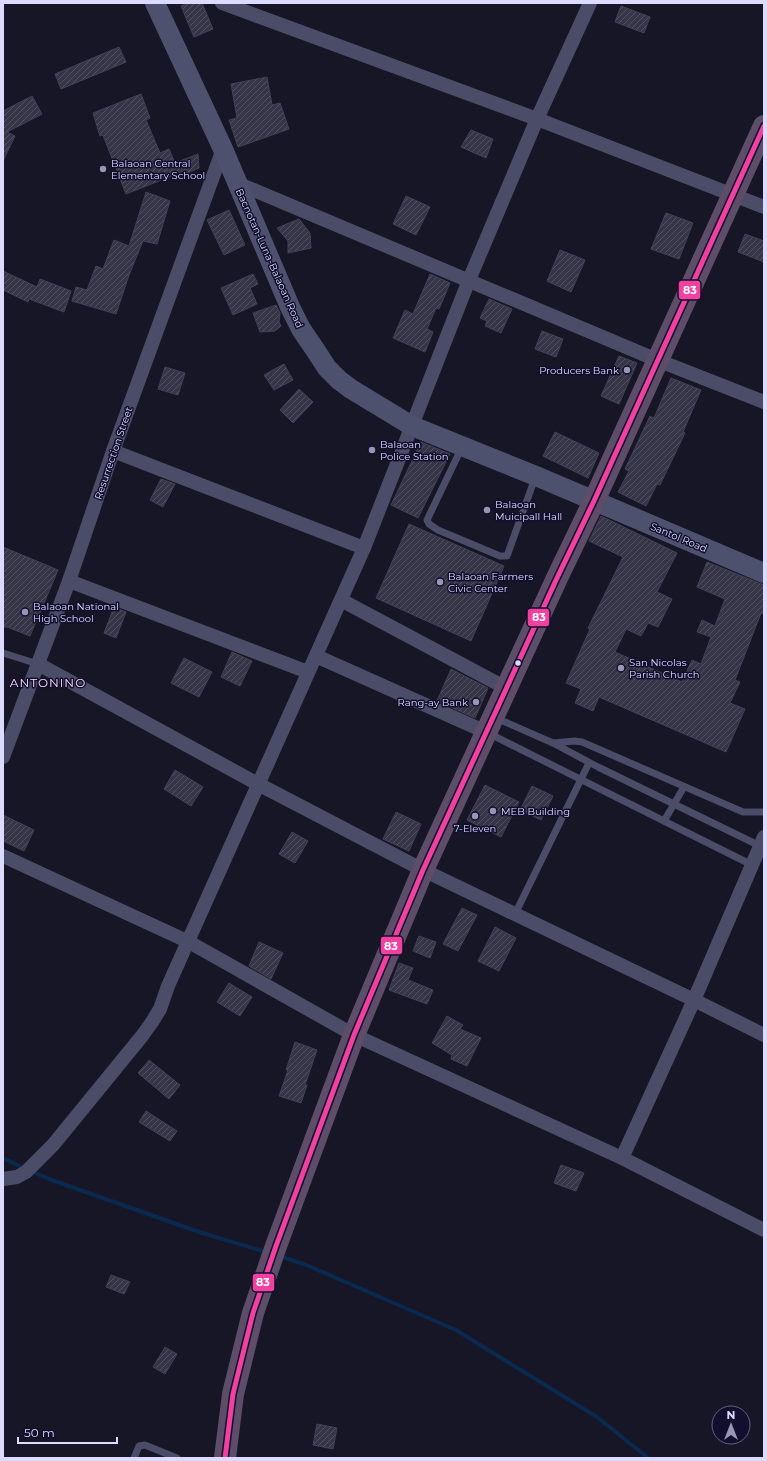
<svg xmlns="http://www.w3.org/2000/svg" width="767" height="1461" font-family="Montserrat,sans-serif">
<defs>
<pattern id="building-hatch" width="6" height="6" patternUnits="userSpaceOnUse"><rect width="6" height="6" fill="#363447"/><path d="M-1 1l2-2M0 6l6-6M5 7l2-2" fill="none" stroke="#525163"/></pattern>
</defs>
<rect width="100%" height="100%" fill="#171626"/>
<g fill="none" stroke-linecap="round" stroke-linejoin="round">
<g stroke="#09294f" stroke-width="4">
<polyline points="3,1158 24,1168"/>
<polyline points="33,1172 49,1179 199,1232 266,1252"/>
<polyline points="279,1256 304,1264 456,1330 597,1417 648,1458"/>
</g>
</g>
<g fill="url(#building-hatch)" stroke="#43415a">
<polygon points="187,3 202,3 213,29 194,37 181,6"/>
<polygon points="621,6 650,17 644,33 615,22"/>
<polygon points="119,47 126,62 61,89 55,74"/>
<polygon points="267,77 272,105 280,103 289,129 238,147 229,120 237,118 231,84"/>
<polygon points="141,94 150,118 146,120 160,153 169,149 175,163 198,154 199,168 185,174 184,171 126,194 103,135 100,136 93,113"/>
<polygon points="32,96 42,114 7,132 15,136 3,161 3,111"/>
<polygon points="471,130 493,139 486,158 461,147"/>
<polygon points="146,192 170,201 157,244 143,241 129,275 116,314 72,301 76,287 87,290 96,266 103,269 114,240 129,246"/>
<polygon points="406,196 430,207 416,235 393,224"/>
<polygon points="229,210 245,245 224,255 207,220"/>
<polygon points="666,213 693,223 679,259 651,249"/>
<polygon points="299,219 310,233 311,248 288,253 288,241 277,228"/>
<polygon points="745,234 764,241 764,262 738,252"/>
<polygon points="560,250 585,260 571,292 547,281"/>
<polygon points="3,271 37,287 40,279 71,291 64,312 29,299 28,302 3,290"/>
<polygon points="253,274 258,284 250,288 257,304 233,315 221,288"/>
<polygon points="430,274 450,283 439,309 436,308 427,329 433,332 425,352 393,338 405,310 413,314"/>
<polygon points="489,299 512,309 501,333 485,326 487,321 480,318"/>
<polygon points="276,305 280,313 279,322 281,326 275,331 260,332 253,313"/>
<polygon points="542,331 563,339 556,357 535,349"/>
<polygon points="619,356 637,363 619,404 601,396"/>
<polygon points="284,364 293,380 274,390 264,375"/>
<polygon points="165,367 185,373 178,395 158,389"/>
<polygon points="671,378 701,390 683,432 685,433 660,485 657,484 646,506 618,492 629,471 625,469 650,416 654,418"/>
<polygon points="299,389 313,402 293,423 280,410"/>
<polygon points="555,432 599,453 588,478 543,456"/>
<polygon points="421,442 450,454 418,518 391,505"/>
<polygon points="161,479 175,484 163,507 150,500"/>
<polygon points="601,516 677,553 657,592 672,599 658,627 648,623 641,636 626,629 615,652 682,682 692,660 701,664 711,637 697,632 702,620 715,626 725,599 697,587 707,562 764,585 764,614 761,613 735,680 740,682 730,703 745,709 726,752 599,697 593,711 575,703 581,689 566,683 590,629 588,628 623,557 589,541"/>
<polygon points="409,524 504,566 471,641 376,598"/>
<polygon points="3,547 58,570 30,636 7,627 3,627"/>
<polygon points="114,607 126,612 116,638 104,633"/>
<polygon points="232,652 252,661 240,686 221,677"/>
<polygon points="184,658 212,672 199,697 171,683"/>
<polygon points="451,669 488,688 475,718 437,701"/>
<polygon points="175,770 203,787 191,806 164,789"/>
<polygon points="485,785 519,802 501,837 467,820"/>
<polygon points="532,786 553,796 541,820 520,810"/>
<polygon points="396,812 421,824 409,851 383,839"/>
<polygon points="3,815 34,830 24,851 3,841"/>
<polygon points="292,832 308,841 295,863 279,854"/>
<polygon points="462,908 477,915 458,951 443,944"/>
<polygon points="495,927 516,938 499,971 478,961"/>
<polygon points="419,936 436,942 430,958 413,951"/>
<polygon points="259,942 283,953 271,979 249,966"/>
<polygon points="399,963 413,968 408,980 433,990 427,1004 389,990"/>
<polygon points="229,983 252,997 240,1016 217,1002"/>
<polygon points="447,1016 463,1025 460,1029 481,1038 467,1066 451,1059 452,1055 432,1043"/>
<polygon points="295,1042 317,1050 305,1085 307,1085 301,1103 279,1096 288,1070 286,1070"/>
<polygon points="149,1060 180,1085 169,1099 138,1073"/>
<polygon points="146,1111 177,1131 170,1141 139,1122"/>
<polygon points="561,1165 584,1173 576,1191 554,1183"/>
<polygon points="111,1275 130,1282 124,1294 106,1287"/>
<polygon points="165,1347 177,1354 165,1374 153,1367"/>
<polygon points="317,1424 337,1428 333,1449 313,1445"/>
</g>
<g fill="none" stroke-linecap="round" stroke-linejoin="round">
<g stroke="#4b4c67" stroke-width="7">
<polyline points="462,447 427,520 429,524 438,530 500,556 507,556 535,478"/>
<polyline points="3,653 38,664"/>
<polyline points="496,718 553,743 598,767 760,846"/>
<polyline points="488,733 752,865"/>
<polyline points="553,743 575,741 582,742 743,812 764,812"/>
<polyline points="664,821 684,787"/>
<polyline points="515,914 589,763"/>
<polyline points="134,1458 139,1446 145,1445 177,1458"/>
</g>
<g stroke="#4b4c67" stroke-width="14">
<polyline points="222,3 537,119 764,207"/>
<polyline points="237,183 657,360 764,402"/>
<polyline points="113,451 364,548"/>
<polyline points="69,581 308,672"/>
<polyline points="341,600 506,688"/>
<polyline points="316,656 486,732"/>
<polyline points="38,664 258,784 423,870 694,1000 764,1035"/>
<polyline points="3,757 69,581 113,451 223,149"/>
<polyline points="3,856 189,942 354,1035 622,1158 764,1230"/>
<polyline points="622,1158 694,1000 764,837"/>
<polyline points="3,1179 17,1177 26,1172 53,1145 142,1036 152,1022 160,1009 168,986 364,548 469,280 537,119 590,3"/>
</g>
<polyline stroke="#4e516d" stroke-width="20" points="155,3 223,149 290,307 301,329 316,351 327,368 339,380 351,389 412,426 536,476 764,573"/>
<polyline stroke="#5e4d69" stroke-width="22" points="225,1458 233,1394 253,1313 276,1246 354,1035 423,870 557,578 594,501 764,126"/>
<defs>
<polyline id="bus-1" points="225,1458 233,1394 253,1313 276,1246 354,1035 423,870 557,578 594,501 764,126"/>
</defs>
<use href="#bus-1" stroke="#110f2d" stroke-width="8"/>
<use href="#bus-1" stroke="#f240a1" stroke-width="5"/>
</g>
<g fill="#9796b3" stroke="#110f2d" stroke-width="1.5">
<circle cx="103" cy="169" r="4"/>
<circle cx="627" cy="370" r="4"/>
<circle cx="372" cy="450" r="4"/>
<circle cx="487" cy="510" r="4"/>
<circle cx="440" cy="582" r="4"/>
<circle cx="25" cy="612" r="4"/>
<circle cx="621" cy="668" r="4"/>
<circle cx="476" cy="702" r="4"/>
<circle cx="493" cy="811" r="4"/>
<circle cx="475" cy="816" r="4"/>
</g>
<circle fill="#dcdbff" stroke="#110f2d" stroke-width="1.5" cx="518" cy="663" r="3.5"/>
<g text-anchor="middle" stroke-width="3" stroke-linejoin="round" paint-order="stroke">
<g font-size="10" fill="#dcdbff" stroke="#110f2d" text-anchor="start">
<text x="111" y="167">Balaoan Central<tspan x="111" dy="12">Elementary School</tspan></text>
<text x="619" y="374" text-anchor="end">Producers Bank</text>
<text x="380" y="448">Balaoan<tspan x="380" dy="12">Police Station</tspan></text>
<text x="495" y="508">Balaoan<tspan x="495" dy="12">Muicipall Hall</tspan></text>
<text x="448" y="580">Balaoan Farmers<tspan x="448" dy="12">Civic Center</tspan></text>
<text x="33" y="610">Balaoan National<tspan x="33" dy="12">High School</tspan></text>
<text x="629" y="666">San Nicolas<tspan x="629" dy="12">Parish Church</tspan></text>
<text x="468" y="706" text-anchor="end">Rang-ay Bank</text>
<text x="501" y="815">MEB Building</text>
<text x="475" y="832" text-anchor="middle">7-Eleven</text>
</g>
<g font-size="10" fill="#dcdbff" stroke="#110f2d">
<text transform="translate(270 258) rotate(66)" y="4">Bacnotan-Luna-Balaoan Road</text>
<text transform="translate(113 453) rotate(-71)" y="4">Resurrection Street</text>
<text transform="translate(679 537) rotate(23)" y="4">Santol Road</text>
</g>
<g font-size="12" letter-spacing="1" fill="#ffddf6" stroke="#110f2d">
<text x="48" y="687">ANTONINO</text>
</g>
</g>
<g stroke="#110f2d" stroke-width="1.5">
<rect x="678" y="280" width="23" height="20" rx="4" fill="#f240a1"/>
<rect x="527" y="608" width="23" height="19" rx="4" fill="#f240a1"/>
<rect x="380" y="936" width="23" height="19" rx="4" fill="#f240a1"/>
<rect x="252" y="1273" width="23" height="19" rx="4" fill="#f240a1"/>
</g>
<g font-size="11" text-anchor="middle" font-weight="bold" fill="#fff">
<text x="690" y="294">83</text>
<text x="539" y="621">83</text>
<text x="391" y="950">83</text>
<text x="263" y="1286">83</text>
</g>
<rect width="767" height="1461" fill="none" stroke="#dcdbff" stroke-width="8"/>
<g transform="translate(731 1425)"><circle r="19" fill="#110f2d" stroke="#626181"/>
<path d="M0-3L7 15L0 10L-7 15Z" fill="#9796b3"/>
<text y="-6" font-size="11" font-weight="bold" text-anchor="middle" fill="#dcdbff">N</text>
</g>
<path d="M18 1437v6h99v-6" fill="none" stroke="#dcdbff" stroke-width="2"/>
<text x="24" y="1437" font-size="12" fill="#dcdbff" stroke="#110f2d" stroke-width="3" paint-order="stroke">50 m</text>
</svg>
